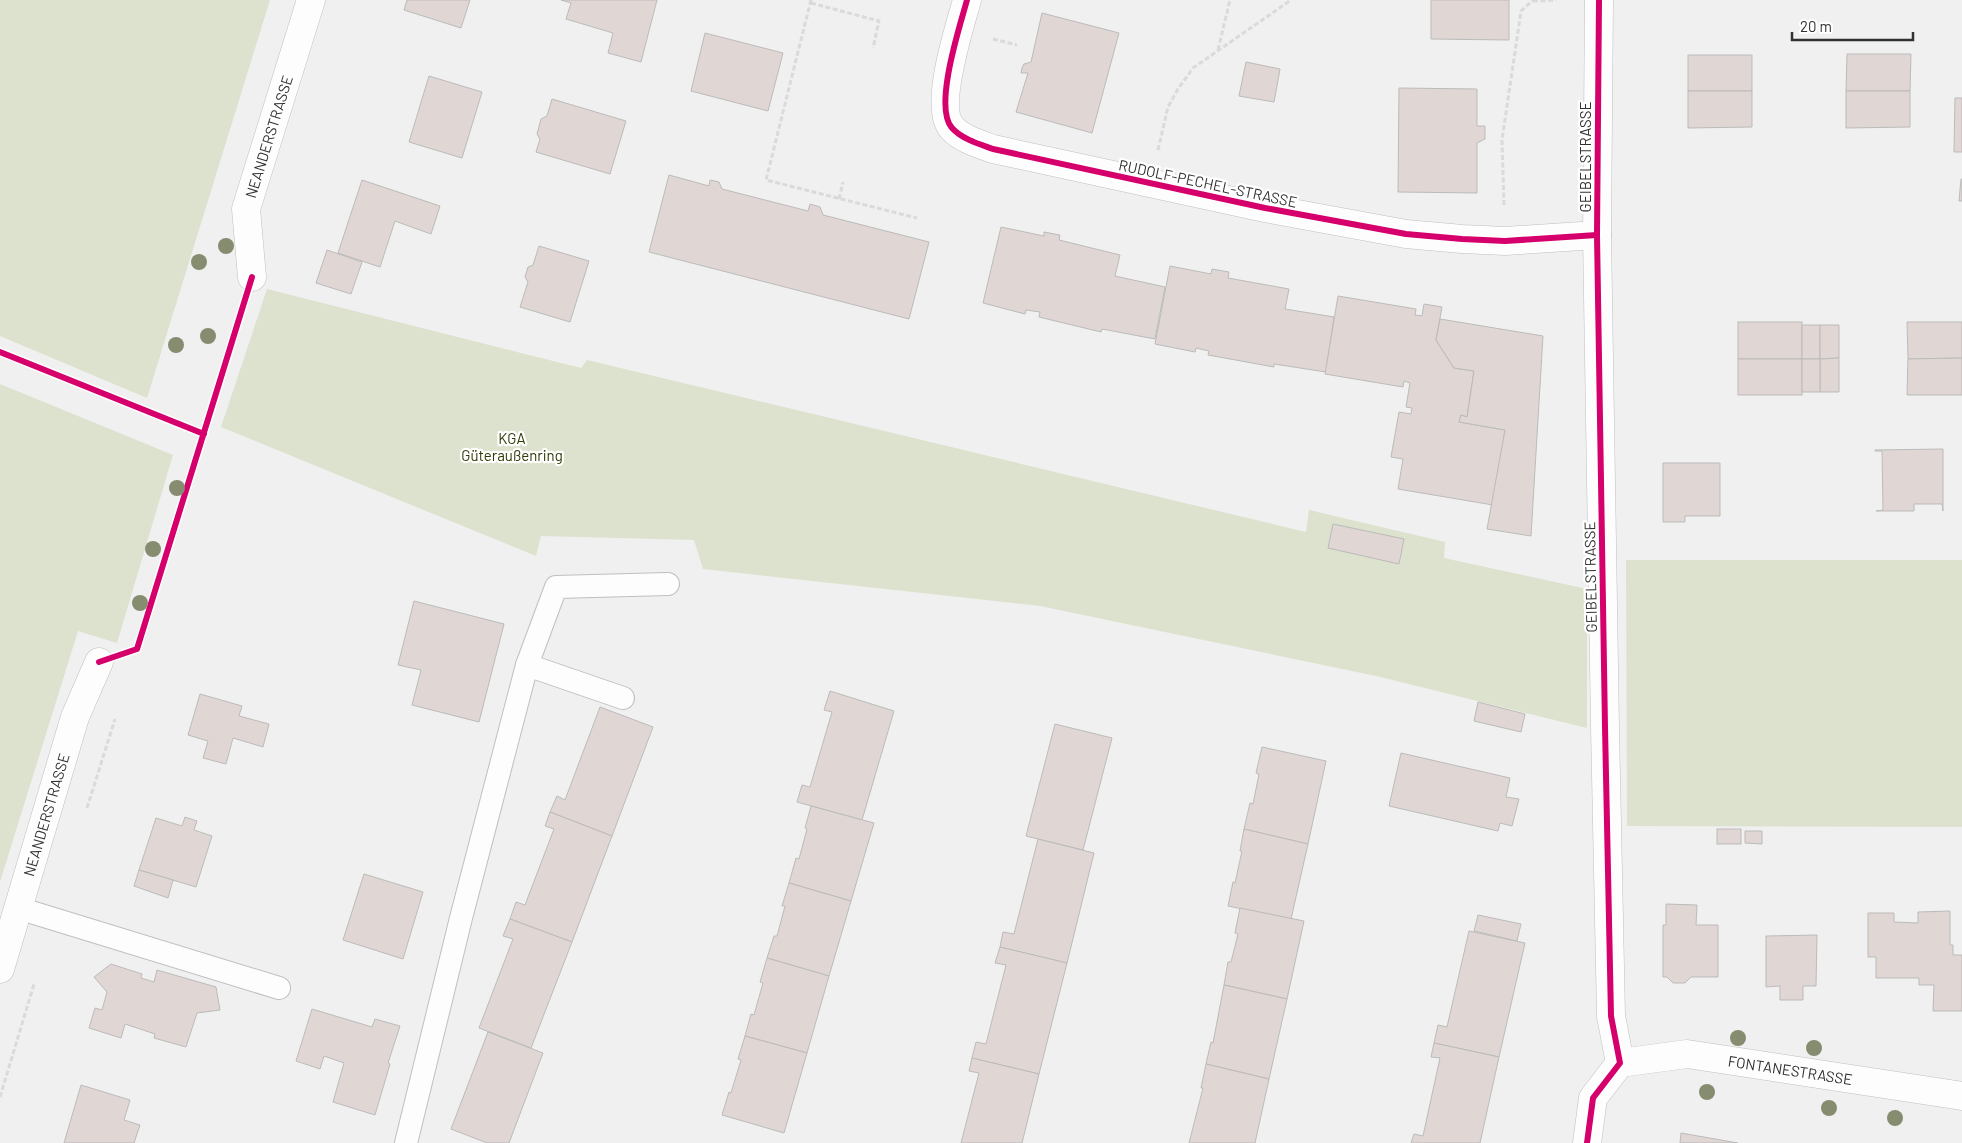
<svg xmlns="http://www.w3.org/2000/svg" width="1962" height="1143" font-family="Barlow,sans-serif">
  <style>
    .green { fill: #dce2cd }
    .building { fill: #e0d6d3; stroke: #bbb }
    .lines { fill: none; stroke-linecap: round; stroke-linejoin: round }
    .service-casing { stroke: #bfbfbf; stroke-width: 24 }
    .minor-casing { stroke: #bfbfbf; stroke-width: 29 }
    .path { stroke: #dadadb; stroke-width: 3; stroke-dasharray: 5 2.5; stroke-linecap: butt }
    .service { stroke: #fdfdfd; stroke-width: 22 }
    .minor { stroke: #fdfdfd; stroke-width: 28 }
    .cycleway-casing { stroke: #fff; stroke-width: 9 }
    .cycleway { stroke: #d6006c; stroke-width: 6 }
    .tree { fill: #868c6f }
    .labels { text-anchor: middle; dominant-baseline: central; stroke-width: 4.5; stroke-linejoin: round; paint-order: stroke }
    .street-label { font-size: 15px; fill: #313131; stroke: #fff }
    .park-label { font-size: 15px; fill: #2f3a05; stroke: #fff }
  </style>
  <rect width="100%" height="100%" fill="#f0f0f0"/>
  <!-- green -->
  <g class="green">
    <path d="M 0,0 L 270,0 L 147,398 L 0,336 Z"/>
    <path d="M 267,289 L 581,368 L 587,360 L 1306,532 L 1309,510 L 1445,542 L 1444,558 L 1587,589 L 1587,728 L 1376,676 L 1040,606 L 703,569 L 694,540 L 541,536 L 536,556 L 221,427 Z"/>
    <path d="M 0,384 L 173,455 L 117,643 L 78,631 L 0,882 Z"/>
    <path d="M 1626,560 L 1962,560 L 1962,827 L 1627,826 Z"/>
  </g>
  <!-- building -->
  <g class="building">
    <path d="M 407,0 L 470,0 L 461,28 L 404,10 Z"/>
    <path d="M 561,0 L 657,0 L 641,62 L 608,53 L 613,33 L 566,19 L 571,3 Z"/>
    <path d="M 1431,0 L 1509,0 L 1509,40 L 1431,39 Z"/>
    <path d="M 1042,13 L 1119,33 L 1092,133 L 1016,112 L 1028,73 L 1021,73 L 1022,68 L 1024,64 L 1031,62 Z"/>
    <path d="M 705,33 L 783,53 L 768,111 L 691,91 Z"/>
    <path d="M 1847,54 L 1911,54 L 1910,91 L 1846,91 Z"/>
    <rect x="1688" y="55" width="64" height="36"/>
    <path d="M 1246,62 L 1280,69 L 1274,102 L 1239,96 Z"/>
    <path d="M 429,76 L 482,92 L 462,158 L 409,142 Z"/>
    <path d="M 1399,88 L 1477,89 L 1477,126 L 1485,126 L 1485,139 L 1477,143 L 1477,193 L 1398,192 Z"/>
    <path d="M 1688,91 L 1752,91 L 1752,127 L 1688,128 Z"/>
    <path d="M 1846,91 L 1910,91 L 1910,127 L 1846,128 Z"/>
    <path d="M 1955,98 L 1962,98 L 1962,152 L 1954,152 Z"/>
    <path d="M 552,99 L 626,121 L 610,174 L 536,152 L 540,139 L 537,134 L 541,119 L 547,116 Z"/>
    <path d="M 669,175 L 709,186 L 710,180 L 719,182 L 722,189 L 808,211 L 810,204 L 820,207 L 823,215 L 929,242 L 909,319 L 649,252 Z"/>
    <path d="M 1961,179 L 1962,179 L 1962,201 L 1959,201 Z"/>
    <path d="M 362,180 L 440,206 L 431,234 L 395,221 L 380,267 L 338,253 Z"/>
    <path d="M 1001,227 L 1044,236 L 1044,232 L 1060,235 L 1059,240 L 1120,255 L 1115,276 L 1165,287 L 1155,339 L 1102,329 L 1101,332 L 1039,317 L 1040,312 L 1026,310 L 1025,314 L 983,303 Z"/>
    <path d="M 539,246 L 589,261 L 570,322 L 520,307 L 528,282 L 525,277 L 528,267 L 533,265 Z"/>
    <path d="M 327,250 L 362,262 L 351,294 L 316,283 Z"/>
    <path d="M 1170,266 L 1211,274 L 1212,269 L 1229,272 L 1228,278 L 1289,289 L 1285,309 L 1334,317 L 1326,372 L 1274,364 L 1274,367 L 1208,355 L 1209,351 L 1196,348 L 1195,352 L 1155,344 Z"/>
    <path d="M 1338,296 L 1416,309 L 1415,315 L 1422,316 L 1424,304 L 1442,307 L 1436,340 L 1454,368 L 1474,371 L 1467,417 L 1461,415 L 1459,422 L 1505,430 L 1493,505 L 1398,489 L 1403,459 L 1391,457 L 1399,412 L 1411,414 L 1412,408 L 1406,407 L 1410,383 L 1404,381 L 1403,387 L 1325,374 Z"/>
    <path d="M 1440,319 L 1543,336 L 1531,536 L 1487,529 L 1505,430 L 1459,422 L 1461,415 L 1467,417 L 1474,371 L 1454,368 L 1436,340 Z"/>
    <rect x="1738" y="322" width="64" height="37"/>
    <path d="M 1907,322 L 1962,322 L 1962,358 L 1908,359 Z"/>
    <rect x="1802" y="325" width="18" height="34"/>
    <path d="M 1820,325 L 1839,325 L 1839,358 L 1820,359 Z"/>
    <path d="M 1839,358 L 1839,392 L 1820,392 L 1820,359 Z"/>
    <path d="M 1962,358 L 1962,395 L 1907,395 L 1908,359 Z"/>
    <rect x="1738" y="359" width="64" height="36"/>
    <rect x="1802" y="359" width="18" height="33"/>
    <path d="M 1943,449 L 1943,511 L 1942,504 L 1914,504 L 1914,511 L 1876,511 L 1883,510 L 1882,451 L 1875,451 L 1875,450 Z"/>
    <path d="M 1663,463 L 1720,463 L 1720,516 L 1685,516 L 1685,522 L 1663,522 Z"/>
    <path d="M 1333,524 L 1404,539 L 1399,564 L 1328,548 Z"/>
    <path d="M 414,601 L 504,624 L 479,722 L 412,705 L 421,670 L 398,665 Z"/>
    <path d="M 830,691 L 894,711 L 862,820 L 797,802 L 802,785 L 810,787 L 832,712 L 824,710 Z"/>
    <path d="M 200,694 L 242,706 L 239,716 L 269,724 L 263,747 L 233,738 L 226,764 L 203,758 L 208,741 L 188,735 Z"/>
    <path d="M 1478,702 L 1525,714 L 1521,732 L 1474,721 Z"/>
    <path d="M 600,707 L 653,727 L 612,836 L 550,812 L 557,796 L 565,800 Z"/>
    <path d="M 1055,724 L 1112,738 L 1083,850 L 1026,836 Z"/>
    <path d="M 1262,747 L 1326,761 L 1308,844 L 1244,829 L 1250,803 L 1253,804 L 1259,774 L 1256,773 Z"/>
    <path d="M 1401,753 L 1510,778 L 1506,797 L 1519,799 L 1512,826 L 1500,823 L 1498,831 L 1389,806 Z"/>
    <path d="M 811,806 L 874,823 L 851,901 L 789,883 L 796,858 L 799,859 L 807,829 L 805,828 Z"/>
    <path d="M 550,812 L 612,836 L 572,942 L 510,919 L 516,902 L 525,905 L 554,829 L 545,826 Z"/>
    <path d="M 185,817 L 197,821 L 194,830 L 212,836 L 196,887 L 139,870 L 156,818 L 182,826 Z"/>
    <path d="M 1244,829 L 1308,844 L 1291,919 L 1228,906 L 1233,882 L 1235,883 L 1242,851 L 1240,851 Z"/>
    <rect x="1717" y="829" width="24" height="15"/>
    <path d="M 1745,831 L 1762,831 L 1762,844 L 1745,843 Z"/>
    <path d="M 1038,839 L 1094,853 L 1067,963 L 1000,947 L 1003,932 L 1014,934 Z"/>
    <path d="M 139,870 L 173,880 L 168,898 L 134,886 Z"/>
    <path d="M 364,874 L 423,892 L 403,959 L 343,940 Z"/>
    <path d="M 789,883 L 851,901 L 829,976 L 767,958 L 774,936 L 777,936 L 785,906 L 782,906 Z"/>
    <path d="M 1666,904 L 1697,905 L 1696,925 L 1718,925 L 1718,977 L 1691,977 L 1685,983 L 1673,983 L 1667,977 L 1663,977 L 1663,925 L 1666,925 Z"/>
    <path d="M 1240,908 L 1304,921 L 1287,999 L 1224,985 L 1228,962 L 1231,962 L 1238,934 L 1235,933 Z"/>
    <path d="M 1950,911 L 1950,945 L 1953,945 L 1953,955 L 1962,955 L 1962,1011 L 1933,1011 L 1934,985 L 1919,985 L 1919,978 L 1876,978 L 1876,957 L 1868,957 L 1868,913 L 1894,913 L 1894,922 L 1918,923 L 1918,912 Z"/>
    <path d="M 1478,915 L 1521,924 L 1517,941 L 1474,931 Z"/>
    <path d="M 510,919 L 572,942 L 531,1048 L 479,1028 L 513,939 L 503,936 Z"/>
    <path d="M 1469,931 L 1525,943 L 1499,1057 L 1434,1043 L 1438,1025 L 1447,1027 Z"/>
    <path d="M 1817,935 L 1816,986 L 1803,986 L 1803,1000 L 1780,1000 L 1780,986 L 1766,987 L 1766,936 Z"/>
    <path d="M 1000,947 L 1067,963 L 1039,1074 L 972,1058 L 976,1042 L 986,1044 L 1006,965 L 995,963 Z"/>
    <path d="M 767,958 L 829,976 L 807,1053 L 745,1036 L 751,1014 L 754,1015 L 763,983 L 760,982 Z"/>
    <path d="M 111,964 L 142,974 L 141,978 L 154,982 L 157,970 L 216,987 L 220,1010 L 197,1013 L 186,1047 L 154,1038 L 155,1034 L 125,1024 L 121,1038 L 89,1028 L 95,1008 L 102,1010 L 107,992 L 94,977 Z"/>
    <path d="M 1224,985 L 1287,999 L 1269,1079 L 1206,1064 L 1211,1042 L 1213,1043 Z"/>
    <path d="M 312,1009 L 372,1027 L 375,1019 L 400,1026 L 388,1063 L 390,1064 L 375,1115 L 333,1102 L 344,1063 L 324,1056 L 320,1069 L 296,1061 Z"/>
    <path d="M 488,1032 L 543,1053 L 509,1143 L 487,1143 L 451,1129 Z"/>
    <path d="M 745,1036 L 807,1053 L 784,1133 L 722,1115 L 729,1092 L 731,1093 L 741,1060 L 738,1059 Z"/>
    <path d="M 1434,1043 L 1499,1057 L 1480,1143 L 1411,1143 L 1414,1134 L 1423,1136 L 1440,1058 L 1431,1057 Z"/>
    <path d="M 972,1058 L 1039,1074 L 1022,1143 L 961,1143 L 979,1073 L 969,1071 Z"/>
    <path d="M 1206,1064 L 1269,1079 L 1255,1143 L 1189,1143 L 1203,1088 L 1201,1088 Z"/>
    <path d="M 81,1085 L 130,1100 L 124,1120 L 140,1125 L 134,1143 L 64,1143 Z"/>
    <path d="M 1681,1133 L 1738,1143 L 1680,1143 Z"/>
  </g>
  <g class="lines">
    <defs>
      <g id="service">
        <path d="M 527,665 L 623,698"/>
        <path d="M 18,908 L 279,988"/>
        <path d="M 406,1143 L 461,918 L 527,665 L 556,587 L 668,584"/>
      </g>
      <g id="minor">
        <path d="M 967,0 C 960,26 933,107 952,128 C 962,139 979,144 993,149 L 1265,208 L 1406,234 L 1462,239 L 1505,241 L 1597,235"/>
        <path id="s1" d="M 252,277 L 246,209 L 311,0"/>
        <path id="s2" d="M 0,969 L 75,717 L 99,662"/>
        <path id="s3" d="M 1620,1063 L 1687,1054 L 1962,1096"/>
        <path d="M 1587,1143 L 1593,1098 L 1620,1063 L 1611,1016 L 1605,727 L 1597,235 L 1599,0"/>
      </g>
    </defs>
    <!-- service casing -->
    <use href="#service" class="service-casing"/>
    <!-- minor casing -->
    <use href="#minor" class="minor-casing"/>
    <!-- path -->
    <g class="path">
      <path d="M 811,0 L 766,180 L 917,218"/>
      <path d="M 1533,1 L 1556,0"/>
      <path d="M 811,3 L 879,21 L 873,48"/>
      <path d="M 993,39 L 1017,45"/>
      <path d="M 1218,50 L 1230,0"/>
      <path d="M 1158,150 L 1168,107 L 1178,89 L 1193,68 L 1291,0"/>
      <path d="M 839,199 L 843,182"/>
      <path d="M 1504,205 L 1502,140 L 1521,11 L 1533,0"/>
      <path d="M 87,808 L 115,719"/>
      <path d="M 0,1097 L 34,984"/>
    </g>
    <!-- service -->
    <use href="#service" class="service"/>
    <!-- minor -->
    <use href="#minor" class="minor"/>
    <defs>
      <g id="cycleway">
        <path d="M 967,0 C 960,26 933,107 952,128 C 962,139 979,144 993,149 L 1265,208 L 1406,234 L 1462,239 L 1505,241 L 1597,235"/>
        <path d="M 0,352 L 204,434"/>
        <path d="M 99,662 L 137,649 L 252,277"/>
        <path d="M 1587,1143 L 1593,1098 L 1620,1063 L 1611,1016 L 1605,727 L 1597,235 L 1599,0"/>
      </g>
    </defs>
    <!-- cycleway casing -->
    <use href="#cycleway" class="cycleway-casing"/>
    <!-- cycleway -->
    <use href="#cycleway" class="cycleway"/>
  </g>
  <!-- trees -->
  <g class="tree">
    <circle cx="226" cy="246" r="8"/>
    <circle cx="199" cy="262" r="8"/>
    <circle cx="208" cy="336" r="8"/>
    <circle cx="176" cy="345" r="8"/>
    <circle cx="177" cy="488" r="8"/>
    <circle cx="153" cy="549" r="8"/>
    <circle cx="140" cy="603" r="8"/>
    <circle cx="1738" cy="1038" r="8"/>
    <circle cx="1814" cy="1048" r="8"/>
    <circle cx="1707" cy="1092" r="8"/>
    <circle cx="1829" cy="1108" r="8"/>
    <circle cx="1895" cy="1118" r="8"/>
  </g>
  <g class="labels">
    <!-- street labels -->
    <g class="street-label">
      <text stroke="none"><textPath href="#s1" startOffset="144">NEANDERSTRASSE</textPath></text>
      <text transform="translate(1585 157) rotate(-90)">GEIBELSTRASSE</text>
      <text transform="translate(1208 183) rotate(12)">RUDOLF-PECHEL-STRASSE</text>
      <text transform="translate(1590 577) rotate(-91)">GEIBELSTRASSE</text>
      <text stroke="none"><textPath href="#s2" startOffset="161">NEANDERSTRASSE</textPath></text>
      <text stroke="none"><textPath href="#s3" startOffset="172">FONTANESTRASSE</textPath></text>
    </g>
    <!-- park labels -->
    <g class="park-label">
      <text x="512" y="438">KGA<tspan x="512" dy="17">Güteraußenring</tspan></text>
    </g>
  </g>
  <!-- scale -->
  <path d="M1792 32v8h121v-8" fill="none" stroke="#313131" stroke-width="2.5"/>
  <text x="1800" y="32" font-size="15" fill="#313131" stroke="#ffffff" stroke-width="4" paint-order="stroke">20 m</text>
</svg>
